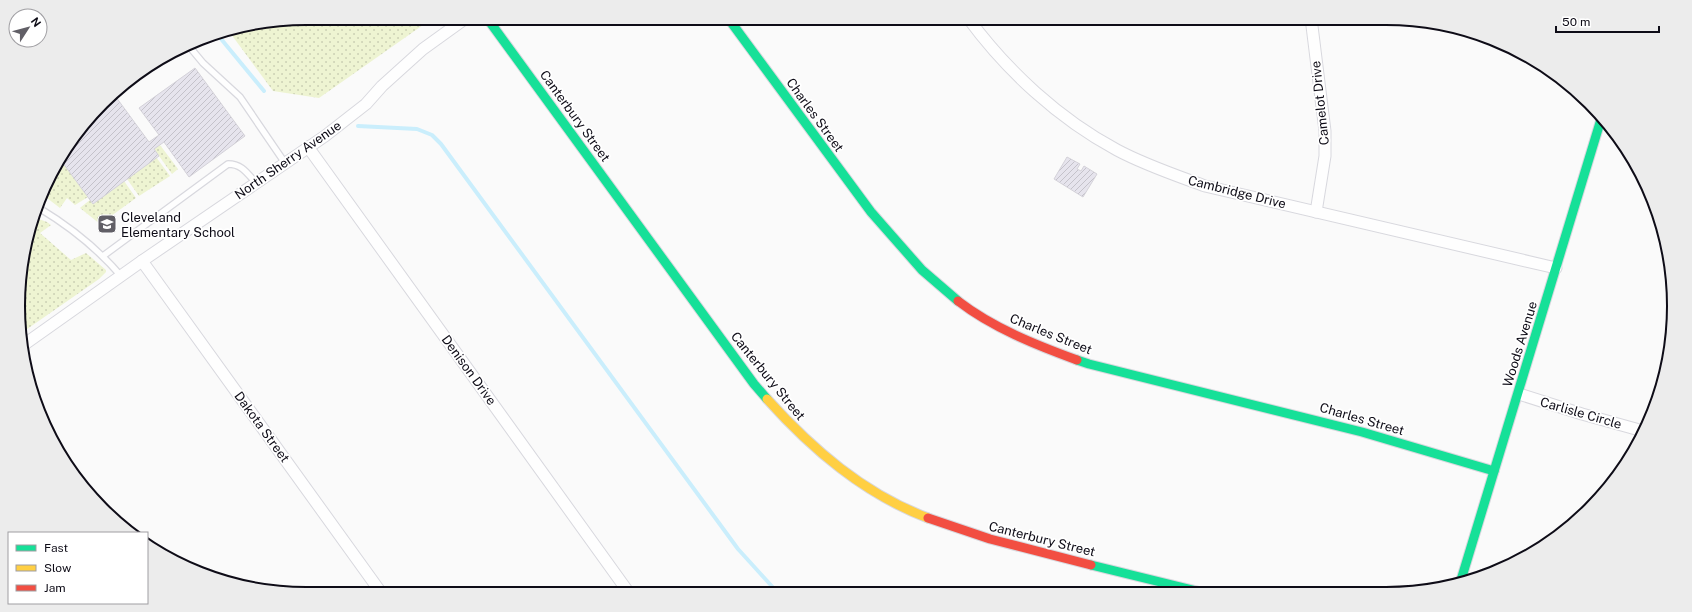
<svg xmlns="http://www.w3.org/2000/svg" width="1692" height="612" font-family="'Public Sans',sans-serif">
  <style>
    .grass { fill: url(#grass-dots) }
    .lines { fill: none; stroke-linecap: round; stroke-linejoin: round }
    .stream { stroke: #caeefc; stroke-width: 4 }
    .building { fill: url(#building-hatch); stroke: #d4d2d9 }
    .lane-casing { stroke: #d8d8de; stroke-width: 8 }
    .street-casing { stroke: #d8d8de; stroke-width: 13 }
    .fast-casing { stroke: #d8d8de; stroke-width: 11 }
    .slow-casing { stroke: #d8d8de; stroke-width: 11 }
    .jam-casing { stroke: #d8d8de; stroke-width: 11 }
    .lane { stroke: #fefefe; stroke-width: 5.5 }
    .street { stroke: #fefefe; stroke-width: 11 }
    .fast { stroke: #16e098; stroke-width: 9 }
    .slow { stroke: #ffcf43; stroke-width: 9 }
    .jam { stroke: #f24e42; stroke-width: 9 }
    .labels { text-anchor: middle; dominant-baseline: central; stroke-width: 3.5; stroke-linejoin: round; paint-order: stroke }
    .street-label { font-size: 13px; fill: #0e0c17; stroke: #fff }
    .poi-label { font-size: 13px; fill: #0e0c17; stroke: #fff; text-anchor: start }
    .rim { fill: none; stroke: #0e0c17; stroke-width: 2 }
  </style>
  <defs>
    <pattern id="grass-dots" width="8" height="8" patternUnits="userSpaceOnUse"><rect width="8" height="8" fill="#eef4d2"/><path d="M2 2h.1M6 6h.1" fill="none" stroke="#cbd0b4" stroke-width="1.8" stroke-linecap="round"/></pattern>
    <pattern id="building-hatch" width="6" height="6" patternUnits="userSpaceOnUse"><rect width="6" height="6" fill="#e6e4ed"/><path d="M-1 1l2-2M0 6l6-6M5 7l2-2" fill="none" stroke="#c4c2ca"/></pattern>
  </defs>
  <rect width="100%" height="100%" fill="#fafafa"/>
  <!-- grass -->
  <g class="grass">
    <path d="M 306,18 L 433,18 L 319,98 L 273,91 L 228,30 L 250,23 Z"/>
    <path d="M 160,145 L 178,169 L 172,174 L 154,149 Z"/>
    <path d="M 156,157 L 170,176 L 139,196 L 127,179 Z"/>
    <path d="M 62,162 L 88,197 L 75,205 L 67,198 L 60,208 L 43,195 C 47,181 50,170 62,162 Z"/>
    <path d="M 124,181 L 136,198 L 100,224 L 80,208 L 81,207 L 90,200 L 93,204 Z"/>
    <path d="M 36,218 L 47,222 L 51,225 L 40,233 L 71,260 L 86,253 L 106,270 L 106,272 L 99,279 L 20,334 L 19,325 L 20,269 Z"/>
  </g>
  <g class="lines">
    <!-- stream -->
    <g class="stream">
      <path d="M 217,34 L 264,91"/>
      <path d="M 358,126 L 417,129 L 432,135 L 441,144 L 738,549 L 778,593"/>
    </g>
  </g>
  <!-- building -->
  <g class="building">
    <path d="M 195,68 L 245,136 L 189,177 L 164,142 L 154,149 L 159,156 L 93,204 L 60,159 L 77,131 L 113,93 L 149,142 L 159,135 L 139,108 Z"/>
    <path d="M 1067,157 L 1080,164 L 1077,169 L 1081,171 L 1084,166 L 1097,174 L 1083,197 L 1054,179 Z"/>
  </g>
  <g class="lines">
    <defs>
      <g id="lane">
        <path d="M 188,45 L 203,63 L 240,97 L 285,163"/>
        <path d="M 39,208 C 69,226 98,249 121,276"/>
        <path d="M 103,256 L 228,164 C 242,164 247,173 256,183"/>
      </g>
      <g id="street">
        <path d="M 968,18 C 1007,71 1059,119 1117,150 C 1145,165 1175,175 1205,186 L 1556,268"/>
        <path d="M 1311,18 L 1325,131 L 1325,156 L 1316,212"/>
        <path d="M 1515,49 L 1518,50"/>
        <path d="M 308,147 L 629,593"/>
        <path d="M 142,261 L 382,594"/>
        <path d="M 22,346 L 142,261 L 325,136 L 366,104 L 382,86 L 423,49 L 466,18"/>
        <path d="M 1519,394 L 1582,414 L 1643,431"/>
      </g>
      <g id="fast">
        <path d="M 487,18 L 754,384 L 767,399"/>
        <path d="M 728,18 L 871,212 L 922,270 L 958,301"/>
        <path d="M 1077,360 L 1089,364 L 1362,432 L 1494,471"/>
        <path d="M 1091,565 L 1201,592"/>
        <path d="M 1461,580 L 1602,116"/>
      </g>
      <path id="slow" d="M 767,399 C 812,449 864,494 928,518"/>
      <g id="jam">
        <path d="M 958,301 C 993,328 1036,345 1077,360"/>
        <path d="M 928,518 L 990,539 L 1091,565"/>
      </g>
    </defs>
    <!-- lane casing -->
    <use href="#lane" class="lane-casing"/>
    <!-- street casing -->
    <use href="#street" class="street-casing"/>
    <!-- fast casing -->
    <use href="#fast" class="fast-casing"/>
    <!-- slow casing -->
    <use href="#slow" class="slow-casing"/>
    <!-- jam casing -->
    <use href="#jam" class="jam-casing"/>
    <!-- lane -->
    <use href="#lane" class="lane"/>
    <!-- street -->
    <use href="#street" class="street"/>
    <!-- fast -->
    <use href="#fast" class="fast"/>
    <!-- slow -->
    <use href="#slow" class="slow"/>
    <!-- jam -->
    <use href="#jam" class="jam"/>
  </g>
  <!-- icons -->
  <defs>
    <symbol id="school-square" viewBox="-11 -11 22 22"><rect x="-9" y="-9" width="18" height="18" rx="4" fill="#615f66" stroke="#fff"/><path d="M0-5L7-2L0 1L-7-2ZM-4 1L0 2.5L4 1V4Q0 6-4 4Z" fill="#fff"/></symbol>
  </defs>
  <g fill-rule="evenodd">
    <use href="#school-square" x="96" y="213" width="22" height="22"/>
  </g>
  <g class="labels">
    <!-- street labels -->
    <g class="street-label">
      <text transform="translate(1320 103) rotate(-96)">Camelot Drive</text>
      <text transform="translate(815 115) rotate(54)">Charles Street</text>
      <text transform="translate(575 116) rotate(54)">Canterbury Street</text>
      <text transform="translate(288 160) rotate(-35)">North Sherry Avenue</text>
      <text transform="translate(1237 192) rotate(14)">Cambridge Drive</text>
      <text transform="translate(1051 334) rotate(22)">Charles Street</text>
      <text transform="translate(1520 344) rotate(-73)">Woods Avenue</text>
      <text transform="translate(469 370) rotate(54)">Denison Drive</text>
      <text transform="translate(768 376) rotate(51)">Canterbury Street</text>
      <text transform="translate(1581 413) rotate(16)">Carlisle Circle</text>
      <text transform="translate(1362 419) rotate(16)">Charles Street</text>
      <text transform="translate(262 427) rotate(54)">Dakota Street</text>
      <text transform="translate(1042 539) rotate(14)">Canterbury Street</text>
    </g>
    <!-- poi labels -->
    <g class="poi-label">
      <text x="121" y="217">Cleveland<tspan x="121" dy="15">Elementary School</tspan></text>
    </g>
  </g>
  <!-- crop -->
  <path d="M0 0H1692V612H0ZM306 25H1386A281 281 0 0 1 1667 306V306A281 281 0 0 1 1386 587H306A281 281 0 0 1 25 306V306A281 281 0 0 1 306 25Z" fill="#ececec" fill-rule="evenodd"/>
  <path class="rim" d="M306 25H1386A281 281 0 0 1 1667 306V306A281 281 0 0 1 1386 587H306A281 281 0 0 1 25 306V306A281 281 0 0 1 306 25Z"/>
  <!-- legend -->
  <rect x="8" y="532" width="140" height="72" fill="#ffffff" stroke="#9f9ea2"/>
  <rect x="16" y="545" width="20" height="6" fill="#16e098" stroke="#9f9ea2"/>
  <text x="44" y="552" font-size="12" fill="#0e0c17">Fast</text>
  <rect x="16" y="565" width="20" height="6" fill="#ffcf43" stroke="#9f9ea2"/>
  <text x="44" y="572" font-size="12" fill="#0e0c17">Slow</text>
  <rect x="16" y="585" width="20" height="6" fill="#f24e42" stroke="#9f9ea2"/>
  <text x="44" y="592" font-size="12" fill="#0e0c17">Jam</text>
  <!-- north arrow -->
  <g transform="translate(28 28) rotate(54)"><circle r="19" fill="#ffffff" stroke="#9f9ea2"/>
  <path d="M0-3L7 15L0 10L-7 15Z" fill="#615f66"/>
  <text y="-6" font-size="11" font-weight="bold" text-anchor="middle" fill="#0e0c17">N</text>
  </g>
  <!-- scale -->
  <path d="M1556 26v6h103v-6" fill="none" stroke="#0e0c17" stroke-width="2"/>
  <text x="1562" y="26" font-size="12" fill="#0e0c17" stroke="#ffffff" stroke-width="3" paint-order="stroke">50 m</text>
</svg>
